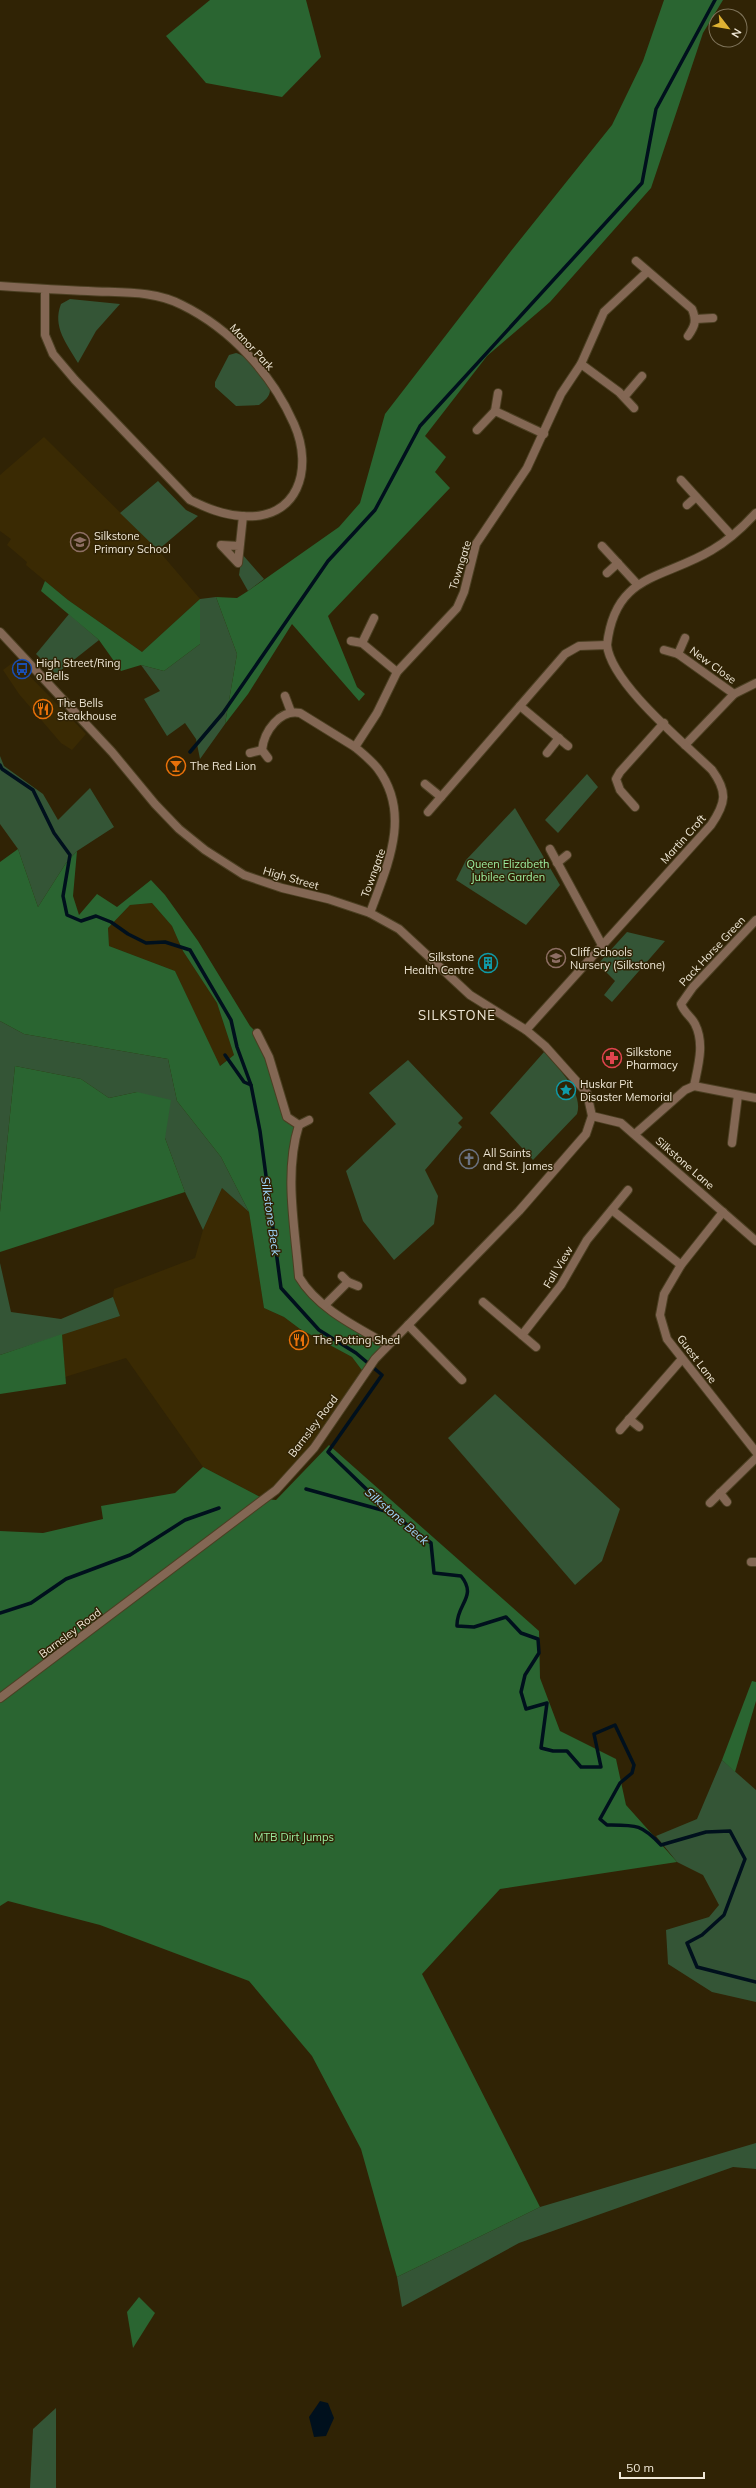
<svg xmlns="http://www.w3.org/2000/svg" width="756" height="2488" font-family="Mulish,sans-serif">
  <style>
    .built { fill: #3a2a03 }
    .green { fill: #345536 }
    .forest { fill: #2a6531; fill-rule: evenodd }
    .water { fill: #00101d }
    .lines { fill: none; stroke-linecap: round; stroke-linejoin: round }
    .stream { stroke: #00101d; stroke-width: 3.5 }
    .minor-casing { stroke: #4b3f22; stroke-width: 10 }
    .tertiary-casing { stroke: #4b3f22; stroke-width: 10 }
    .minor { stroke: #836754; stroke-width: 8 }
    .tertiary { stroke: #836754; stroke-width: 8 }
    .labels { text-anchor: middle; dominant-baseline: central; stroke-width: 3; stroke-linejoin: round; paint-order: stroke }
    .street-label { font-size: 11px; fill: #f0e8d7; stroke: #302305 }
    .poi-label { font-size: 11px; fill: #f0e8d7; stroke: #302305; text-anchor: start }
    .park-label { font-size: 11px; fill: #9beea1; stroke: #302305 }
    .water-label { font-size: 12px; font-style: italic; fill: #9fd9ff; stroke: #302305 }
    .quarter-label { font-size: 13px; letter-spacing: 1px; fill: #f0e8d7; stroke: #302305 }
  </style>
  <rect width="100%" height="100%" fill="#302305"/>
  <!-- built -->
  <g class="built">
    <path d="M 44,437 L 158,550 L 200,599 L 142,652 L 68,600 L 26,565 L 27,562 L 7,545 L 11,539 L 0,531 L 0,475 Z"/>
    <path d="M 15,661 L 86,734 L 72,750 L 61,743 L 19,694 L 3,670 Z"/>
    <path d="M 152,903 L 172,926 L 183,951 L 217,1003 L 234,1055 L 219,1066 L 175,971 L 109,946 L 108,928 L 130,905 Z"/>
    <path d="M 222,1188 L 249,1212 L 264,1308 L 284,1317 L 300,1329 L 352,1357 L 364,1373 L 314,1448 L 264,1499 L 203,1467 L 126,1358 L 65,1377 L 62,1334 L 120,1316 L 113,1297 L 114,1289 L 195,1258 L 203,1230 Z"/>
  </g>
  <!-- green -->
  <g class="green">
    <path d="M 70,299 L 120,304 L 96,331 L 78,363 C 67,344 52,327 61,304 Z"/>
    <path d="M 236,353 C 245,354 270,380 270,390 C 270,397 264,401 259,405 L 236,406 L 215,387 L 215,382 L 229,355 Z"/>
    <path d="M 158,481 L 186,510 L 198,516 L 158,550 L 120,513 Z"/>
    <path d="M 242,554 L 264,579 L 248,591 L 239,575 Z"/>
    <path d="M 216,597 L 237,654 L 225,724 L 200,759 L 196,739 L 185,723 L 167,736 L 144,699 L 160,691 L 141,665 L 164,671 L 200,644 L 200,599 Z"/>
    <path d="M 69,614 L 99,640 L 56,674 L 36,654 Z"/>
    <path d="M 0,756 L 4,766 L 43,794 L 58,820 L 90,788 L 114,827 L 77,851 L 66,863 L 38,907 L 18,849 L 0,824 Z"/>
    <path d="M 587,774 L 598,787 L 558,833 L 545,820 Z"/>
    <path d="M 515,808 L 560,885 L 526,925 L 456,880 L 466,860 Z"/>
    <path d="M 627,932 L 665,941 L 612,1002 L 604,995 L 615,981 L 598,964 Z"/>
    <path d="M 0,1021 L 24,1034 L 168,1059 L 177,1101 L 221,1157 L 249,1212 L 222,1188 L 203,1230 L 185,1192 L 165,1138 L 137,1092 L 109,1098 L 81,1079 L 15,1066 L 0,1212 Z"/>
    <path d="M 544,1052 C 557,1067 584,1092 577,1114 L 533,1160 L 490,1113 Z"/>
    <path d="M 408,1060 L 463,1118 L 458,1123 L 462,1127 L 425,1170 L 438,1196 L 434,1224 L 394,1260 L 363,1221 L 346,1171 L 396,1124 L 369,1093 Z"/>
    <path d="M 0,1263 L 11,1312 L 61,1319 L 113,1297 L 120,1316 L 0,1355 Z"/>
    <path d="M 495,1394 L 620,1509 L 602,1561 L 575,1585 L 448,1438 Z"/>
    <path d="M 722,1760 L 756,1790 L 756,2002 L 712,1992 L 668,1964 L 666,1930 L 709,1917 L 719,1905 L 703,1875 L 677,1862 L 656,1836 L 697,1819 Z"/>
    <path d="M 756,2143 L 756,2169 L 733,2167 L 519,2243 L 402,2307 L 397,2277 L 540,2207 Z"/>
    <path d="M 56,2408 L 56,2488 L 30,2488 L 33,2429 Z"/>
  </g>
  <!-- forest -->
  <g class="forest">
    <path d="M 210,0 L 306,0 L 321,57 L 282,97 L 206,83 L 166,36 Z"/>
    <path d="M 664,0 L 723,0 L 703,33 L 651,188 L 550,302 L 487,356 L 425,436 L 446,457 L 435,472 L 450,488 L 328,616 L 357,687 L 365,694 L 359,701 L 292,624 L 248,694 L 225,724 L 237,654 L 216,597 L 237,598 L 248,591 L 339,527 L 360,503 L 385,414 L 511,251 L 612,125 L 643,61 Z"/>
    <path d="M 45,581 L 68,600 L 142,652 L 200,599 L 200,644 L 164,671 L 141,665 L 121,671 L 99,640 L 41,591 Z"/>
    <path d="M 18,849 L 38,907 L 66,863 L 77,851 L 73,896 L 79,915 L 97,894 L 117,907 L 151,880 L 165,895 L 198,941 L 250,1026 L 257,1033 L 287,1117 L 299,1125 L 293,1144 L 299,1277 L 313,1295 L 388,1345 L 364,1373 L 352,1357 L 300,1329 L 284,1317 L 264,1308 L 249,1212 L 221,1157 L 177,1101 L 168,1059 L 24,1034 L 0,1021 L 0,862 ZM 152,903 L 172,926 L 183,951 L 217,1003 L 234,1055 L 220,1066 L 175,971 L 109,946 L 108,928 L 130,905 Z"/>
    <path d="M 15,1066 L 81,1079 L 109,1098 L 137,1092 L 171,1100 L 165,1138 L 185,1192 L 0,1252 L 0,1212 Z"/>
    <path d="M 62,1334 L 66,1384 L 0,1394 L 0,1355 Z"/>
    <path d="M 329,1445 L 539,1631 L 540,1678 L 560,1731 L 616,1759 L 626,1805 L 677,1862 L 500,1889 L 422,1974 L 540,2207 L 397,2277 L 361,2149 L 312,2056 L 249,1981 L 100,1925 L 8,1901 L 0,1906 L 0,1531 L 43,1533 L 103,1519 L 101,1506 L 175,1493 L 203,1467 L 264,1499 L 276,1500 Z"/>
    <path d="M 752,1681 L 756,1682 L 756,1701 L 735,1772 L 722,1760 Z"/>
    <path d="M 139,2297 L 155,2313 L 133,2348 L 127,2312 Z"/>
  </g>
  <!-- water -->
  <path class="water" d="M 320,2401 L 328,2403 L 334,2418 L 326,2436 L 314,2437 L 309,2417 Z"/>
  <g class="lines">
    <!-- stream -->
    <g class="stream">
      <path d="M 190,752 L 223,713 L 328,561 L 375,510 L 420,426 L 642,183 L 656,109 L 715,0"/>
      <path d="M 0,765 L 2,769 L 33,790 L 54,833 L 70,855 L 63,896 L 67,915 L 81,921 L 96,916 L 111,922 L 128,934 L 146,943 L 165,942 L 190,950 L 231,1020 L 237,1047 L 251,1085 L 260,1131 L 281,1288 L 319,1330 L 356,1353 L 382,1375 L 328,1452 L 390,1512 L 431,1543 L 434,1573 L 461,1576 C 478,1597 456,1604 457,1626 L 474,1627 L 506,1617 L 521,1633 L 538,1639 L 539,1653 L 525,1675 L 521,1692 L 526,1709 L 547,1703 L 541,1748 L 553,1751 L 567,1751 L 581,1767 L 601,1767 L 594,1734 L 615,1725 L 634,1765 L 632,1773 L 620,1783 L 600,1819 L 607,1825 C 636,1825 641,1824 661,1845 L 706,1832 L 730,1831 L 745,1859 L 724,1915 L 702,1935 L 687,1943 L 697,1967 L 756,1982"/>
      <path d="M 225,1055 L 244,1082 L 251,1085"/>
      <path d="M 306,1489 L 389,1512"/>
      <path d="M 0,1613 L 31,1603 L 66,1579 L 130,1555 L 185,1520 L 219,1508"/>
    </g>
    <defs>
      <g id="minor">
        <path d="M 636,261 L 692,309 C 697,321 695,326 688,336"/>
        <path d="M 0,286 C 29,288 58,290 88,291 C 120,293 153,290 182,305 C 231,329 272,374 294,424 C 314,469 298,521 242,516 C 223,515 207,508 190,500 L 75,380 L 53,354 L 45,335 L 45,290"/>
        <path d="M 696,319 L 713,318"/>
        <path d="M 581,364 L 619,392 L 634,408"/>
        <path d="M 625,396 L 642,376"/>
        <path d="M 495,411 L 498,393"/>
        <path d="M 477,430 L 495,411 L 544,434"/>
        <path d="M 681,480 L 731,535"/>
        <path d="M 687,505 L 696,497"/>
        <path d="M 239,546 L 221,545 L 238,563 L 243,516"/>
        <path d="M 602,546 L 637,584"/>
        <path d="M 607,573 L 618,563"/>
        <path d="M 351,641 L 362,643 L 397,672"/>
        <path d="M 362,643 L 374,618"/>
        <path d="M 607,645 C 615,573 662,580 712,550 C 728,541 744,526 756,513"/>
        <path d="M 664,650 L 678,654 L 734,694"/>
        <path d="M 678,654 L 685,638"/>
        <path d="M 285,696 L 291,712"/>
        <path d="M 520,706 L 568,746"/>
        <path d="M 685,745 L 734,694 L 756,683"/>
        <path d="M 250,753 L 262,750"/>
        <path d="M 547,753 L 559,738"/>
        <path d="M 268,758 L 262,750 C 264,731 280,709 300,713 L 355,747"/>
        <path d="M 425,784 L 441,797"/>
        <path d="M 635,807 L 620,790 L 616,779 L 620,772 L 664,723"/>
        <path d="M 428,812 L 565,654 L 579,646 L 607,645 C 611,683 683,742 712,770 C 728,792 726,803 711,825 L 526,1030"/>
        <path d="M 550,849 L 602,945"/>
        <path d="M 557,863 L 567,855"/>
        <path d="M 370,913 C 387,866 412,815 378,769 C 372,761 363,754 355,747 L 377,713 L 397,672 L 457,608 L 464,592 L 476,544 L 527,468 L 561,394 L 581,364 L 604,312 L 647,272"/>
        <path d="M 257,1033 L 269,1057 L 287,1117 L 299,1125 C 284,1173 295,1227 299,1277 C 318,1309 357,1327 388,1345"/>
        <path d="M 694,1086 C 698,1066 705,1044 695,1024 C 691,1016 684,1013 681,1004 L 693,987 L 756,920"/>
        <path d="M 694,1086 L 756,1098"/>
        <path d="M 299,1125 L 309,1120"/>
        <path d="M 635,1134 L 685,1090 L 694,1086"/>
        <path d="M 732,1143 L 738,1095"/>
        <path d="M 612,1210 L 681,1265"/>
        <path d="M 723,1212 L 681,1265 L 664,1294 L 660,1315 L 667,1339 L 756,1452"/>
        <path d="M 342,1276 L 348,1282"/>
        <path d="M 483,1302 L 536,1347"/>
        <path d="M 325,1305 L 348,1282 L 358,1286"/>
        <path d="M 408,1325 L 462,1380"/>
        <path d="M 522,1335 L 561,1285 L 587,1240 L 628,1190"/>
        <path d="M 629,1419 L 639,1427"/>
        <path d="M 620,1430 L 682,1359"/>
        <path d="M 720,1493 L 727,1502"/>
        <path d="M 710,1503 L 756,1458"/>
        <path d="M 751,1562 L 756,1562"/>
      </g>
      <g id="tertiary">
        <path d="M 0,632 L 112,752 L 155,804 L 179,829 L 205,850 L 244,875 L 282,888 L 328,899 L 370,913 L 399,929 L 470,995 L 526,1030 L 545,1046 L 587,1093 L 592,1116 L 586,1134 L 519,1211 L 375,1359 L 314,1448 L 276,1490 L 0,1698"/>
        <path d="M 592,1116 L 621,1123 L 756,1241"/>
      </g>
    </defs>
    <!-- minor casing -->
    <use href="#minor" class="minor-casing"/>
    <!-- tertiary casing -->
    <use href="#tertiary" class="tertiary-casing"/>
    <!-- minor -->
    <use href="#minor" class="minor"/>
    <!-- tertiary -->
    <use href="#tertiary" class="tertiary"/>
  </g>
  <!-- icons -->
  <defs>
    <symbol id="school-ring" viewBox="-11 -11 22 22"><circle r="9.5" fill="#302305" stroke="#8d6e63" stroke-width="1.5"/><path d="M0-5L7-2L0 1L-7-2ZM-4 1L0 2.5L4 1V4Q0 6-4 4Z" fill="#8d6e63"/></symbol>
    <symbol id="bus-ring" viewBox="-11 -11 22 22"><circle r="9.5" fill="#302305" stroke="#1a4fb4" stroke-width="1.5"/><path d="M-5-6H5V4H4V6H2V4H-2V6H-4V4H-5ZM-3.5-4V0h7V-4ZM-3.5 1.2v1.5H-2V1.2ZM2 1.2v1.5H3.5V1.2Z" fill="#1a4fb4"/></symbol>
    <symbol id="restaurant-ring" viewBox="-11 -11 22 22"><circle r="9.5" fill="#302305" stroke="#e8710a" stroke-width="1.5"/><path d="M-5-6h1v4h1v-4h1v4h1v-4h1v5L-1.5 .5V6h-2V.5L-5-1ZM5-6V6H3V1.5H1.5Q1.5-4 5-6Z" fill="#e8710a"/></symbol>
    <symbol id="bar-ring" viewBox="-11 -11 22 22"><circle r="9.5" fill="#302305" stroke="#e8710a" stroke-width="1.5"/><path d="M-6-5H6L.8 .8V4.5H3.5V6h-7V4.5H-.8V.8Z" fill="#e8710a"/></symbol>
    <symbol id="building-ring" viewBox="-11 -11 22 22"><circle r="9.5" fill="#302305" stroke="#0f9aa8" stroke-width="1.5"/><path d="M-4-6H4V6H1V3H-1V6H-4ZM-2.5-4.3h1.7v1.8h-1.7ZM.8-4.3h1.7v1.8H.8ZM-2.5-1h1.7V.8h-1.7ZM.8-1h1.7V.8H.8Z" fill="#0f9aa8"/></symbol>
    <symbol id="pharmacy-ring" viewBox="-11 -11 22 22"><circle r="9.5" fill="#302305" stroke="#e0444e" stroke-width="1.5"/><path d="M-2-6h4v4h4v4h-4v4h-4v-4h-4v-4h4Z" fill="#e0444e"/></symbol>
    <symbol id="sight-ring" viewBox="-11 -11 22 22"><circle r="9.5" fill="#302305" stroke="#0f9aa8" stroke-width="1.5"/><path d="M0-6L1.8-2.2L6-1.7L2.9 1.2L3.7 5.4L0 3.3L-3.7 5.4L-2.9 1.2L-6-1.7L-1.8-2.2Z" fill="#0f9aa8"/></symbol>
    <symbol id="church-ring" viewBox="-11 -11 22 22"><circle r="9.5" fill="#302305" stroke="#6b7280" stroke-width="1.5"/><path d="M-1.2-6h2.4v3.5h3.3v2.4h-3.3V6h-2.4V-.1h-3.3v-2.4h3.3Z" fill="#6b7280"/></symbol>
  </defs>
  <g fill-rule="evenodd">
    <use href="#school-ring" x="69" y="531" width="22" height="22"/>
    <use href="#bus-ring" x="11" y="658" width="22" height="22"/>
    <use href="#restaurant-ring" x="32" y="698" width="22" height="22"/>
    <use href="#bar-ring" x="165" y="755" width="22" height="22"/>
    <use href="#school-ring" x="545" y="947" width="22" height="22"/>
    <use href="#building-ring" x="477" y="952" width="22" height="22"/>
    <use href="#pharmacy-ring" x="601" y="1047" width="22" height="22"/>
    <use href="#sight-ring" x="555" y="1079" width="22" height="22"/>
    <use href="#church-ring" x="458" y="1148" width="22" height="22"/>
    <use href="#restaurant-ring" x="288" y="1329" width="22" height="22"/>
  </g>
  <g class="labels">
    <!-- street labels -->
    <g class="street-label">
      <text transform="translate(252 347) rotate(47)">Manor Park</text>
      <text transform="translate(460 565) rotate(-73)">Towngate</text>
      <text transform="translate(713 665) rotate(36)">New Close</text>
      <text transform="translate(683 839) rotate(-48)">Martin Croft</text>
      <text transform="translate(373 873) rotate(-70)">Towngate</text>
      <text transform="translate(291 878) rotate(16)">High Street</text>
      <text transform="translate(712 951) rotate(-47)">Pack Horse Green</text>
      <text transform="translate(685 1163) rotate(41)">Silkstone Lane</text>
      <text transform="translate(558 1267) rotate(-59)">Fall View</text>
      <text transform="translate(697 1359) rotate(53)">Guest Lane</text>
      <text transform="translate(313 1426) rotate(-53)">Barnsley Road</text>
      <text transform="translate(70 1633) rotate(-37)">Barnsley Road</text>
    </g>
    <!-- poi labels -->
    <g class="poi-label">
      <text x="94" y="536">Silkstone<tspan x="94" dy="13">Primary School</tspan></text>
      <text x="36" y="663">High Street/Ring<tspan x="36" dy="13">o Bells</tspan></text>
      <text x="57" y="703">The Bells<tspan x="57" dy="13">Steakhouse</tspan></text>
      <text x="190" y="766">The Red Lion</text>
      <text x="570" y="952">Cliff Schools<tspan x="570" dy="13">Nursery (Silkstone)</tspan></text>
      <text x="474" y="957" text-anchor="end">Silkstone<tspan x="474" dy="13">Health Centre</tspan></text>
      <text x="626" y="1052">Silkstone<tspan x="626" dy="13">Pharmacy</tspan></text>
      <text x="580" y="1084">Huskar Pit<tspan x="580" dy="13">Disaster Memorial</tspan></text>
      <text x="483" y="1153">All Saints<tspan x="483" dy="13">and St. James</tspan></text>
      <text x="313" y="1340">The Potting Shed</text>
    </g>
    <!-- park labels -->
    <g class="park-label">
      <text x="508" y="864">Queen Elizabeth<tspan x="508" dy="13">Jubilee Garden</tspan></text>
      <text x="294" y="1837">MTB Dirt Jumps</text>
    </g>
    <!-- water labels -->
    <g class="water-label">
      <text transform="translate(271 1216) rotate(82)">Silkstone Beck</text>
      <text transform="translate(397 1516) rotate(41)">Silkstone Beck</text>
    </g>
    <!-- quarter labels -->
    <g class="quarter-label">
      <text x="457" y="1015">SILKSTONE</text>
    </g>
  </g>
  <!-- north arrow -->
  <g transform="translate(728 28) rotate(121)"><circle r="19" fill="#302305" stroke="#7d7259"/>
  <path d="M0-3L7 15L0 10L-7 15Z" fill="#deb133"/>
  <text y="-6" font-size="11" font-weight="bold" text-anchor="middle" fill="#f0e8d7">N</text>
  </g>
  <!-- scale -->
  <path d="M620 2472v6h84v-6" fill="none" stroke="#f0e8d7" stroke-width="2"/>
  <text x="626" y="2472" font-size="12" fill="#f0e8d7" stroke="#302305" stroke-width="3" paint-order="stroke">50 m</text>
</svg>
